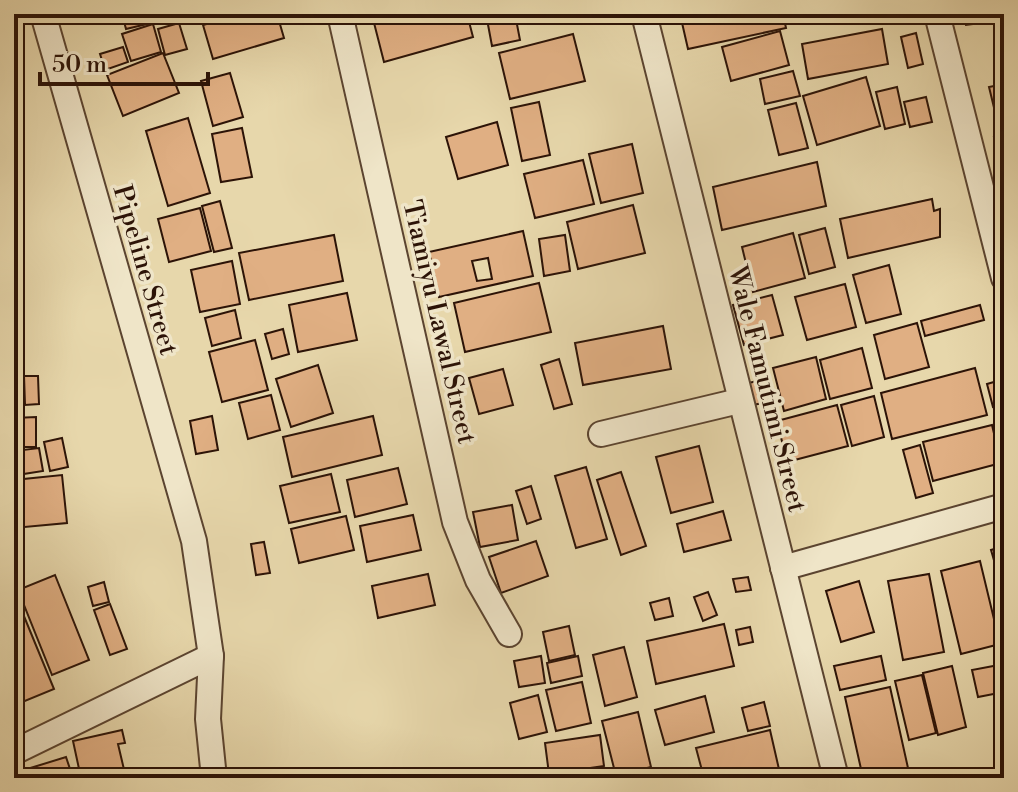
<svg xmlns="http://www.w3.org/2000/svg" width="1018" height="792" font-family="'Libre Bodoni',serif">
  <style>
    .building { fill: #e0af83; stroke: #2c1307; stroke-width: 2; fill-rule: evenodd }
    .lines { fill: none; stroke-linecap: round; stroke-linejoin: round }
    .street-casing { stroke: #5b4430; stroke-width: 28 }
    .street { stroke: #efe5c8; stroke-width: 24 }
    .labels { text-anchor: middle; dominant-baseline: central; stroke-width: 7; stroke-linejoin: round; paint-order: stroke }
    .street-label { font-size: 26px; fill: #2c1307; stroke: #efe5c8 }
  </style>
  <rect width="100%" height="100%" fill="#e7d7ab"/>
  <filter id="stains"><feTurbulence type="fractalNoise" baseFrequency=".0025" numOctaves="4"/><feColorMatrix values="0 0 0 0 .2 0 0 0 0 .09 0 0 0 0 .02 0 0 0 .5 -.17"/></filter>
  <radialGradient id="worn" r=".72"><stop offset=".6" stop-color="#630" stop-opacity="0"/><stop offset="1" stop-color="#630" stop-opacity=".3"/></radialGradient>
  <!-- building -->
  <g class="building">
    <path d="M 122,14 L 163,14 L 164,20 L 126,29 Z"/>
    <path d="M 242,14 L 277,14 L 284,38 L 213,59 L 203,25 Z"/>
    <path d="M 467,14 L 473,37 L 384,62 L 372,15 Z"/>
    <path d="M 486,14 L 515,14 L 520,40 L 492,46 Z"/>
    <path d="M 518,14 L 554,14 L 519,22 Z"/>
    <path d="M 680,14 L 783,14 L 786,28 L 688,49 Z"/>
    <path d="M 964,14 L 1004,14 L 1004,20 L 966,25 Z"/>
    <path d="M 179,23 L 187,49 L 165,55 L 158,29 Z"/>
    <path d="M 153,24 L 161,52 L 131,61 L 122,34 Z"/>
    <path d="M 882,29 L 888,64 L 808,79 L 802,44 Z"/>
    <path d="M 780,31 L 789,65 L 731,81 L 722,47 Z"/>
    <path d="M 916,33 L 923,64 L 908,68 L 901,37 Z"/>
    <path d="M 573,34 L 585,81 L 510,99 L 499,53 Z"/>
    <path d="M 123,47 L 128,62 L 105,70 L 100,54 Z"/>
    <path d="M 163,53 L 179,93 L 123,116 L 107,75 Z"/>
    <path d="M 793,71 L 800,96 L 765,104 L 760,79 Z"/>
    <path d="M 230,73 L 243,117 L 213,126 L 201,81 Z"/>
    <path d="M 866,77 L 880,126 L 817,145 L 803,96 Z"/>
    <path d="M 1004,84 L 1004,123 L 998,124 L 989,87 Z"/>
    <path d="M 897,87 L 905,124 L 885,129 L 876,92 Z"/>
    <path d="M 926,97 L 932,122 L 910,127 L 904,102 Z"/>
    <path d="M 539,102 L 550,155 L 522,161 L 511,108 Z"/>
    <path d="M 796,103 L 808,148 L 779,155 L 768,110 Z"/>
    <path d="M 188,118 L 210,193 L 168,206 L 146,131 Z"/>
    <path d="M 497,122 L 508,165 L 458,179 L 446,137 Z"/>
    <path d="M 242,128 L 252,177 L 221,182 L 212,134 Z"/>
    <path d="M 1004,134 L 1004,175 L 994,137 Z"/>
    <path d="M 632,144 L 643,193 L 601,203 L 589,154 Z"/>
    <path d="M 583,160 L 594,204 L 535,218 L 524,174 Z"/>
    <path d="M 817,162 L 826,206 L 722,230 L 713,187 Z"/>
    <path d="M 932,199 L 934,211 L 940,209 L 940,237 L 848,258 L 840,219 Z"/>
    <path d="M 220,201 L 232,248 L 214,252 L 202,206 Z"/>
    <path d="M 633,205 L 645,253 L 578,269 L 567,222 Z"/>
    <path d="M 200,208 L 211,251 L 169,262 L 158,219 Z"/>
    <path d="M 825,228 L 835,267 L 809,274 L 799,235 Z"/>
    <path d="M 523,231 L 533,276 L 439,297 L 429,252 ZM 488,258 L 492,279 L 477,281 L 472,261 Z"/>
    <path d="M 793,233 L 805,278 L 753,292 L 742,247 Z"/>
    <path d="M 334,235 L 343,281 L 249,300 L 239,253 Z"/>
    <path d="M 565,235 L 570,271 L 544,276 L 539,239 Z"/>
    <path d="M 232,261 L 240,304 L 200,312 L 191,270 Z"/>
    <path d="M 889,265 L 901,314 L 866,323 L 853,275 Z"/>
    <path d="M 539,283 L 551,332 L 465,352 L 454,303 Z"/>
    <path d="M 845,284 L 856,327 L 807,340 L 795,297 Z"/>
    <path d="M 347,293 L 357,340 L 298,352 L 289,305 Z"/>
    <path d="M 772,295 L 783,335 L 744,345 L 733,305 Z"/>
    <path d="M 980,305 L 984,320 L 925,336 L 921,321 Z"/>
    <path d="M 235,310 L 241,338 L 212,346 L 205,318 Z"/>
    <path d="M 917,323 L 929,367 L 885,379 L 874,335 Z"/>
    <path d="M 663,326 L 671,369 L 583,385 L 575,343 Z"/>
    <path d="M 283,329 L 289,354 L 272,359 L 265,334 Z"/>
    <path d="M 255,340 L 268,390 L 222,402 L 209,352 Z"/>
    <path d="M 862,348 L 872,388 L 830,399 L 820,360 Z"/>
    <path d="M 816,357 L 826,399 L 784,411 L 773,368 Z"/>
    <path d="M 559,359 L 572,404 L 554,409 L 541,365 Z"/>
    <path d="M 318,365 L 333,413 L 291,427 L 276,379 Z"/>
    <path d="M 975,368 L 987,415 L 892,439 L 881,393 Z"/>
    <path d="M 503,369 L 513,405 L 479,414 L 469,378 Z"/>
    <path d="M 14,376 L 22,376 L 21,405 L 14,405 Z"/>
    <path d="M 24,376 L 38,376 L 39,404 L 25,405 Z"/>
    <path d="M 1004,379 L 1004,405 L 993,407 L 987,384 Z"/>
    <path d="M 763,380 L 768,402 L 753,405 L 748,383 Z"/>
    <path d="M 271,395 L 280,430 L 248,439 L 239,403 Z"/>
    <path d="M 874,396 L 884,437 L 852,446 L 841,405 Z"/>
    <path d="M 837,405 L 848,446 L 787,462 L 777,421 Z"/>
    <path d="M 212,416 L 218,450 L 196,454 L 190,421 Z"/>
    <path d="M 373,416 L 382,455 L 292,477 L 283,437 Z"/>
    <path d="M 36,417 L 36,447 L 14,447 L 14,418 Z"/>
    <path d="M 992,425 L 1001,463 L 933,481 L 923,442 Z"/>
    <path d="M 62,438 L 68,467 L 50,471 L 44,442 Z"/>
    <path d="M 920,445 L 933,493 L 916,498 L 903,450 Z"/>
    <path d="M 699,446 L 713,502 L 671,513 L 656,457 Z"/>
    <path d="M 39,448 L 43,471 L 17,475 L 14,451 Z"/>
    <path d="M 586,467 L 607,539 L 576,548 L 555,476 Z"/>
    <path d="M 398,468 L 407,504 L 355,517 L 347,480 Z"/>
    <path d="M 621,472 L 646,546 L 621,555 L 597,480 Z"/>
    <path d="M 331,474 L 340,512 L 289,523 L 280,486 Z"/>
    <path d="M 62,475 L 67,523 L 14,528 L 14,480 Z"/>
    <path d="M 531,486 L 541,519 L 527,524 L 516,491 Z"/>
    <path d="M 512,505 L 518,540 L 480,547 L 473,512 Z"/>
    <path d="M 723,511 L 731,540 L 684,552 L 677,524 Z"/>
    <path d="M 413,515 L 421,550 L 367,562 L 360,526 Z"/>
    <path d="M 346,516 L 354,550 L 299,563 L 291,529 Z"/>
    <path d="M 536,541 L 548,576 L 501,593 L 489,557 Z"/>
    <path d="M 264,542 L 270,573 L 256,575 L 251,544 Z"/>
    <path d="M 1004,546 L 1004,595 L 991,550 Z"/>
    <path d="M 980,561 L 1000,644 L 961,654 L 941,571 Z"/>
    <path d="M 428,574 L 435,605 L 378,618 L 372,586 Z"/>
    <path d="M 929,574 L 944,652 L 903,660 L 888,581 Z"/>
    <path d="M 55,575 L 89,660 L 52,675 L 18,590 Z"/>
    <path d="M 748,577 L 751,590 L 736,592 L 733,579 Z"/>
    <path d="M 859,581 L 874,632 L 841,642 L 826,591 Z"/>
    <path d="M 104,582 L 109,602 L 93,606 L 88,587 Z"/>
    <path d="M 14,592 L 54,689 L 20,703 L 14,689 Z"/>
    <path d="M 708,592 L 717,615 L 703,621 L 694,597 Z"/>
    <path d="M 669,598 L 673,616 L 655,620 L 650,603 Z"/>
    <path d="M 110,604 L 127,649 L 110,655 L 94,610 Z"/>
    <path d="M 724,624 L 734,666 L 656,684 L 647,641 Z"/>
    <path d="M 569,626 L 575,655 L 549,661 L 543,632 Z"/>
    <path d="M 750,627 L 753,642 L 739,645 L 736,630 Z"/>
    <path d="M 624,647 L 637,697 L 605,706 L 593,655 Z"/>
    <path d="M 541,656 L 545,683 L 519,687 L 514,661 Z"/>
    <path d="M 578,656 L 582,676 L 551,683 L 547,663 Z"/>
    <path d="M 881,656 L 886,680 L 840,690 L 834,666 Z"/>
    <path d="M 1004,664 L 1004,692 L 978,697 L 972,670 Z"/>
    <path d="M 952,666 L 966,727 L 938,735 L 923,673 Z"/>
    <path d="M 922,675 L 936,733 L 909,740 L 895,681 Z"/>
    <path d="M 582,682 L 591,723 L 556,731 L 546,690 Z"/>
    <path d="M 890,687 L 910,777 L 863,778 L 845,697 Z"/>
    <path d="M 538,695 L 547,732 L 519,739 L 510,703 Z"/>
    <path d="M 705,696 L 714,732 L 665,745 L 655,710 Z"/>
    <path d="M 764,702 L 770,726 L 748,731 L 742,708 Z"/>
    <path d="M 638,712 L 651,767 L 616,776 L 602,721 Z"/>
    <path d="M 122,730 L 125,743 L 118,744 L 126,778 L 81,778 L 73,741 Z"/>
    <path d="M 770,730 L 781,778 L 704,778 L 696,748 Z"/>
    <path d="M 600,735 L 604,766 L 549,774 L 545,743 Z"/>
    <path d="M 66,757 L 73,778 L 27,778 L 24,770 Z"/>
    <path d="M 661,769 L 663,778 L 623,778 Z"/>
  </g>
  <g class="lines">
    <defs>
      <g id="street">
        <path d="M 43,14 L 194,541 L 211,656 L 208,719 L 214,778"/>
        <path d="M 340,14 L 455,522 L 478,580 L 509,634"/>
        <path d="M 644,14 L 836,778"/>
        <path d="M 937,14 L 1004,278"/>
        <path d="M 601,434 L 739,401"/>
        <path d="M 783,568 L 1004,506"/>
        <path d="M 14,752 L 211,656"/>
      </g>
    </defs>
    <!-- street casing -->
    <use href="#street" class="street-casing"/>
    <!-- street -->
    <use href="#street" class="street"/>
  </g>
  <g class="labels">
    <!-- street labels -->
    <g class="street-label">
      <text transform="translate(145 270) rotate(74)">Pipeline Street</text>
      <text transform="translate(439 322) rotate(77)">Tiamiyu Lawal Street</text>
      <text transform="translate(767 389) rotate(76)">Wale Famutimi Street</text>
    </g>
  </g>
  <!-- margin -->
  <rect width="1018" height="792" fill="none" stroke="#e7d7ab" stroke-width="48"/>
  <rect x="16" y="16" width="986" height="760" fill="none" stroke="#2c1307" stroke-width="4"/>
  <rect x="24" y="24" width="970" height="744" fill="none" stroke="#2c1307" stroke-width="2"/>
  <!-- scale -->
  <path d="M40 72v12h168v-12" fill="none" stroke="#2c1307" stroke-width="4"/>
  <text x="52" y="72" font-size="24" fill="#2c1307" stroke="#efe5c8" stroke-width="6" paint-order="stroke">50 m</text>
  <rect width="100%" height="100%" filter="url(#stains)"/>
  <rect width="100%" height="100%" fill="url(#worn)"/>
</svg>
